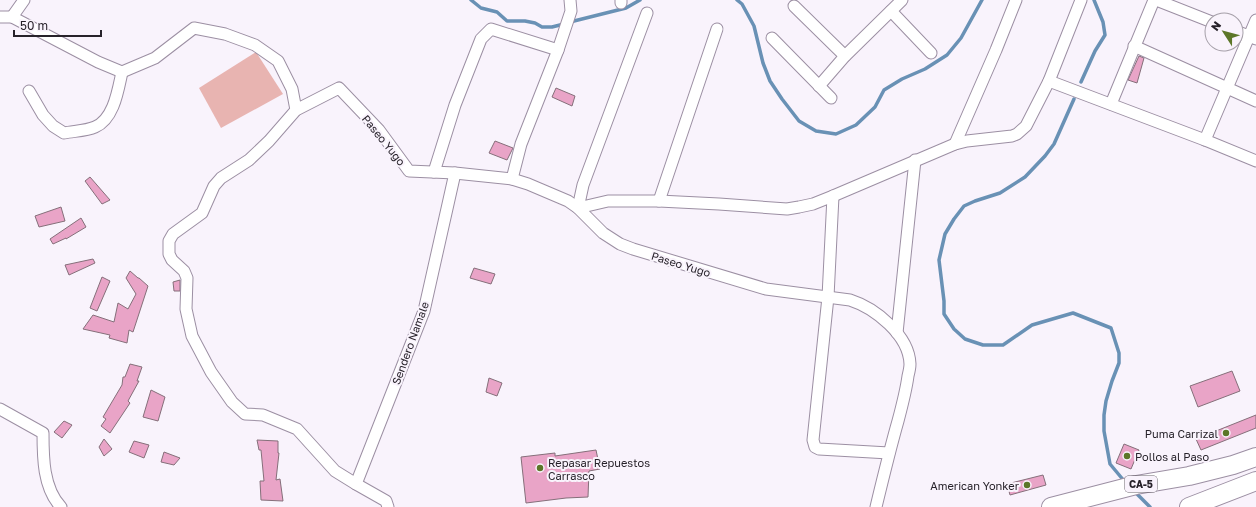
<svg xmlns="http://www.w3.org/2000/svg" width="1256" height="507" font-family="'Golos Text',sans-serif">
  <style>
    .green { fill: #e8b4b1 }
    .lines { fill: none; stroke-linecap: round; stroke-linejoin: round }
    .stream { stroke: #6991b5; stroke-width: 3.5 }
    .building { fill: #e9a4c7; stroke: #856f7a }
    .minor-casing { stroke: #9c8fa3; stroke-width: 13 }
    .trunk-casing { stroke: #9c8fa3; stroke-width: 20 }
    .minor { stroke: #fff; stroke-width: 11 }
    .trunk { stroke: #fff; stroke-width: 18 }
    .poi-dot { fill: #5c7628; stroke: #f9f3fc; stroke-width: 1.5 }
    .labels { text-anchor: middle; dominant-baseline: central; stroke-width: 4; stroke-linejoin: round; paint-order: stroke }
    .shield { fill: #f9f3fc; stroke: #666169; stroke-width: 1 }
    .shield-label { font-size: 10px; font-weight: bold; fill: #27222a }
    .street-label { font-size: 11px; fill: #27222a; stroke: #f9f3fc }
    .poi-label { font-size: 11px; fill: #27222a; stroke: #f9f3fc; text-anchor: end }
  </style>
  <rect width="100%" height="100%" fill="#f9f3fc"/>
  <!-- green -->
  <path class="green" d="M 256,52 L 283,94 L 221,128 L 199,88 Z"/>
  <g class="lines">
    <!-- stream -->
    <g class="stream">
      <path d="M 471,0 L 481,8 L 497,12 L 507,21 L 525,21 L 535,23 L 542,27 L 552,27 L 564,24"/>
      <path d="M 737,0 L 742,4 L 754,26 L 763,63 L 770,81 L 782,99 L 799,121 L 816,131 L 836,134 L 856,125 L 875,107 L 884,90 L 902,79 L 925,69 L 947,55 L 961,38 L 982,0"/>
      <path d="M 570,22 L 626,8 L 640,0"/>
      <path d="M 1081,82 L 1095,51 L 1105,35 L 1103,22 L 1094,0"/>
      <path d="M 1074,99 L 1054,144 L 1045,156 L 1025,177 L 1000,193 L 975,201 L 964,206 L 954,219 L 945,234 L 939,260 L 944,301 L 944,314 L 954,329 L 965,339 L 983,345 L 1003,345 L 1032,325 L 1073,313 L 1111,328 L 1119,353 L 1119,363 L 1112,381 L 1106,401 L 1104,415 L 1104,431 L 1110,464 L 1125,482"/>
      <path d="M 1134,491 L 1150,507"/>
    </g>
  </g>
  <!-- building -->
  <g class="building">
    <path d="M 1139,56 L 1144,58 L 1137,83 L 1128,80 Z"/>
    <path d="M 556,88 L 575,96 L 572,106 L 552,97 Z"/>
    <path d="M 495,141 L 513,148 L 507,160 L 489,153 Z"/>
    <path d="M 90,177 L 110,200 L 102,204 L 85,181 Z"/>
    <path d="M 61,207 L 65,221 L 39,227 L 35,216 Z"/>
    <path d="M 81,218 L 86,227 L 66,239 L 66,238 L 53,244 L 50,239 Z"/>
    <path d="M 93,259 L 95,263 L 69,275 L 65,265 Z"/>
    <path d="M 474,268 L 495,274 L 491,284 L 470,278 Z"/>
    <path d="M 130,271 L 138,278 L 139,278 L 148,286 L 133,332 L 129,330 L 127,343 L 109,338 L 110,335 L 83,329 L 93,315 L 114,322 L 118,303 L 128,309 L 136,294 L 126,278 Z"/>
    <path d="M 102,277 L 110,281 L 97,311 L 90,308 Z"/>
    <path d="M 180,280 L 180,291 L 174,291 L 173,282 Z"/>
    <path d="M 130,364 L 142,367 L 137,381 L 139,381 L 128,401 L 130,403 L 110,433 L 101,426 L 106,419 L 103,417 L 122,385 L 123,377 L 125,377 Z"/>
    <path d="M 1232,371 L 1240,391 L 1198,407 L 1190,386 Z"/>
    <path d="M 489,378 L 502,383 L 497,396 L 486,392 Z"/>
    <path d="M 151,390 L 165,397 L 158,421 L 143,417 Z"/>
    <path d="M 1256,415 L 1256,428 L 1201,450 L 1196,439 Z"/>
    <path d="M 64,421 L 72,425 L 62,438 L 54,432 Z"/>
    <path d="M 104,439 L 112,449 L 104,456 L 99,447 Z"/>
    <path d="M 257,440 L 278,441 L 278,453 L 279,453 L 276,480 L 280,479 L 283,501 L 261,500 L 260,481 L 264,481 L 261,450 L 259,450 Z"/>
    <path d="M 134,441 L 149,445 L 144,458 L 129,452 Z"/>
    <path d="M 1124,444 L 1139,450 L 1131,469 L 1116,463 Z"/>
    <path d="M 596,450 L 600,469 L 589,471 L 588,497 L 566,498 L 526,503 L 521,457 L 555,453 L 555,456 Z"/>
    <path d="M 164,452 L 180,458 L 174,465 L 161,462 Z"/>
    <path d="M 1043,475 L 1046,485 L 1010,495 L 1007,484 Z"/>
  </g>
  <g class="lines">
    <defs>
      <g id="minor">
        <path d="M 621,0 L 621,3"/>
        <path d="M 1156,0 L 1212,22"/>
        <path d="M 794,6 L 845,56"/>
        <path d="M 891,11 L 931,53"/>
        <path d="M 647,13 L 583,185 L 578,208 L 608,201 L 659,201 L 719,204 L 787,209 L 799,207 L 813,204 L 833,196 L 955,144 L 967,141 L 1012,136 L 1017,134 L 1026,126 L 1049,81 L 1081,0"/>
        <path d="M 0,17 L 12,17 L 98,62 L 122,72 L 155,58 L 194,28 L 225,34 L 255,45 L 278,61 L 292,89 L 296,110"/>
        <path d="M 12,17 L 24,0"/>
        <path d="M 1236,31 L 1256,39"/>
        <path d="M 772,38 L 831,98"/>
        <path d="M 1134,46 L 1256,101"/>
        <path d="M 1049,81 L 1205,140 L 1256,161"/>
        <path d="M 819,86 L 845,56 L 902,0"/>
        <path d="M 29,91 L 43,115 L 53,126 L 64,133 C 74,131 86,131 95,127 C 114,119 118,90 122,72"/>
        <path d="M 1111,104 L 1154,0"/>
        <path d="M 1205,140 L 1256,20"/>
        <path d="M 955,144 L 996,50 L 1016,0"/>
        <path d="M 434,172 L 455,105 L 481,39 L 491,29 L 558,50"/>
        <path d="M 512,179 L 521,144 L 558,50 L 571,11 L 570,0"/>
        <path d="M 833,196 L 828,297 L 813,440 L 815,447 L 819,449 L 889,453"/>
        <path d="M 659,201 L 717,29"/>
        <path d="M 897,333 L 915,160"/>
        <path d="M 0,409 L 43,433 C 43,457 43,488 61,507"/>
        <path d="M 356,484 L 424,311 L 455,173"/>
        <path d="M 388,507 L 386,501 L 356,484 L 335,471 L 297,429 L 263,415 L 245,414 L 232,402 L 211,372 L 192,336 L 186,309 L 187,278 L 184,271 L 172,260 L 169,254 L 169,241 L 173,234 L 202,213 L 214,186 L 221,178 L 249,160 L 269,141 L 296,110 L 339,88 L 379,130 L 409,171 L 455,173 L 512,179 L 528,184 L 568,201 L 578,208 L 603,233 L 620,244 L 633,249 L 766,289 L 850,300 C 875,308 909,335 910,364 C 910,368 909,372 908,376 C 906,391 902,406 898,421 C 890,449 883,478 876,507"/>
      </g>
      <g id="trunk">
        <path d="M 1051,507 L 1136,485 L 1189,476 L 1233,465 L 1256,457"/>
        <path d="M 1189,507 L 1256,481"/>
      </g>
    </defs>
    <!-- minor casing -->
    <use href="#minor" class="minor-casing"/>
    <!-- trunk casing -->
    <use href="#trunk" class="trunk-casing"/>
    <!-- minor -->
    <use href="#minor" class="minor"/>
    <!-- trunk -->
    <use href="#trunk" class="trunk"/>
  </g>
  <!-- markers -->
  <g class="poi-dot">
    <circle cx="1226" cy="433" r="4"/>
    <circle cx="1127" cy="456" r="4"/>
    <circle cx="540" cy="468" r="4"/>
    <circle cx="1027" cy="485" r="4"/>
  </g>
  <g class="labels">
    <!-- shield labels -->
    <rect class="shield" x="1125" y="476" width="32" height="16" rx="3"/>
    <g class="shield-label">
      <text x="1141" y="484">CA-5</text>
    </g>
    <!-- street labels -->
    <g class="street-label">
      <text transform="translate(384 140) rotate(51)">Paseo Yugo</text>
      <text transform="translate(681 264) rotate(17)">Paseo Yugo</text>
      <text transform="translate(410 343) rotate(-70)">Sendero Namale</text>
    </g>
    <!-- poi labels -->
    <g class="poi-label">
      <text x="1218" y="433">Puma Carrizal</text>
      <text x="1135" y="456" text-anchor="start">Pollos al Paso</text>
      <text x="548" y="462" text-anchor="start">Repasar Repuestos<tspan x="548" dy="13">Carrasco</tspan></text>
      <text x="1019" y="485">American Yonker</text>
    </g>
  </g>
  <!-- north arrow -->
  <g transform="translate(1224 32) rotate(306)"><circle r="19" fill="#f9f3fc" stroke="#a59fa8"/>
  <path d="M0-3L7 15L0 10L-7 15Z" fill="#5c7628"/>
  <text y="-6" font-size="11" font-weight="bold" text-anchor="middle" fill="#27222a">N</text>
  </g>
  <!-- scale -->
  <path d="M14 30v6h87v-6" fill="none" stroke="#27222a" stroke-width="2"/>
  <text x="20" y="30" font-size="12" fill="#27222a" stroke="#f9f3fc" stroke-width="3" paint-order="stroke">50 m</text>
</svg>
